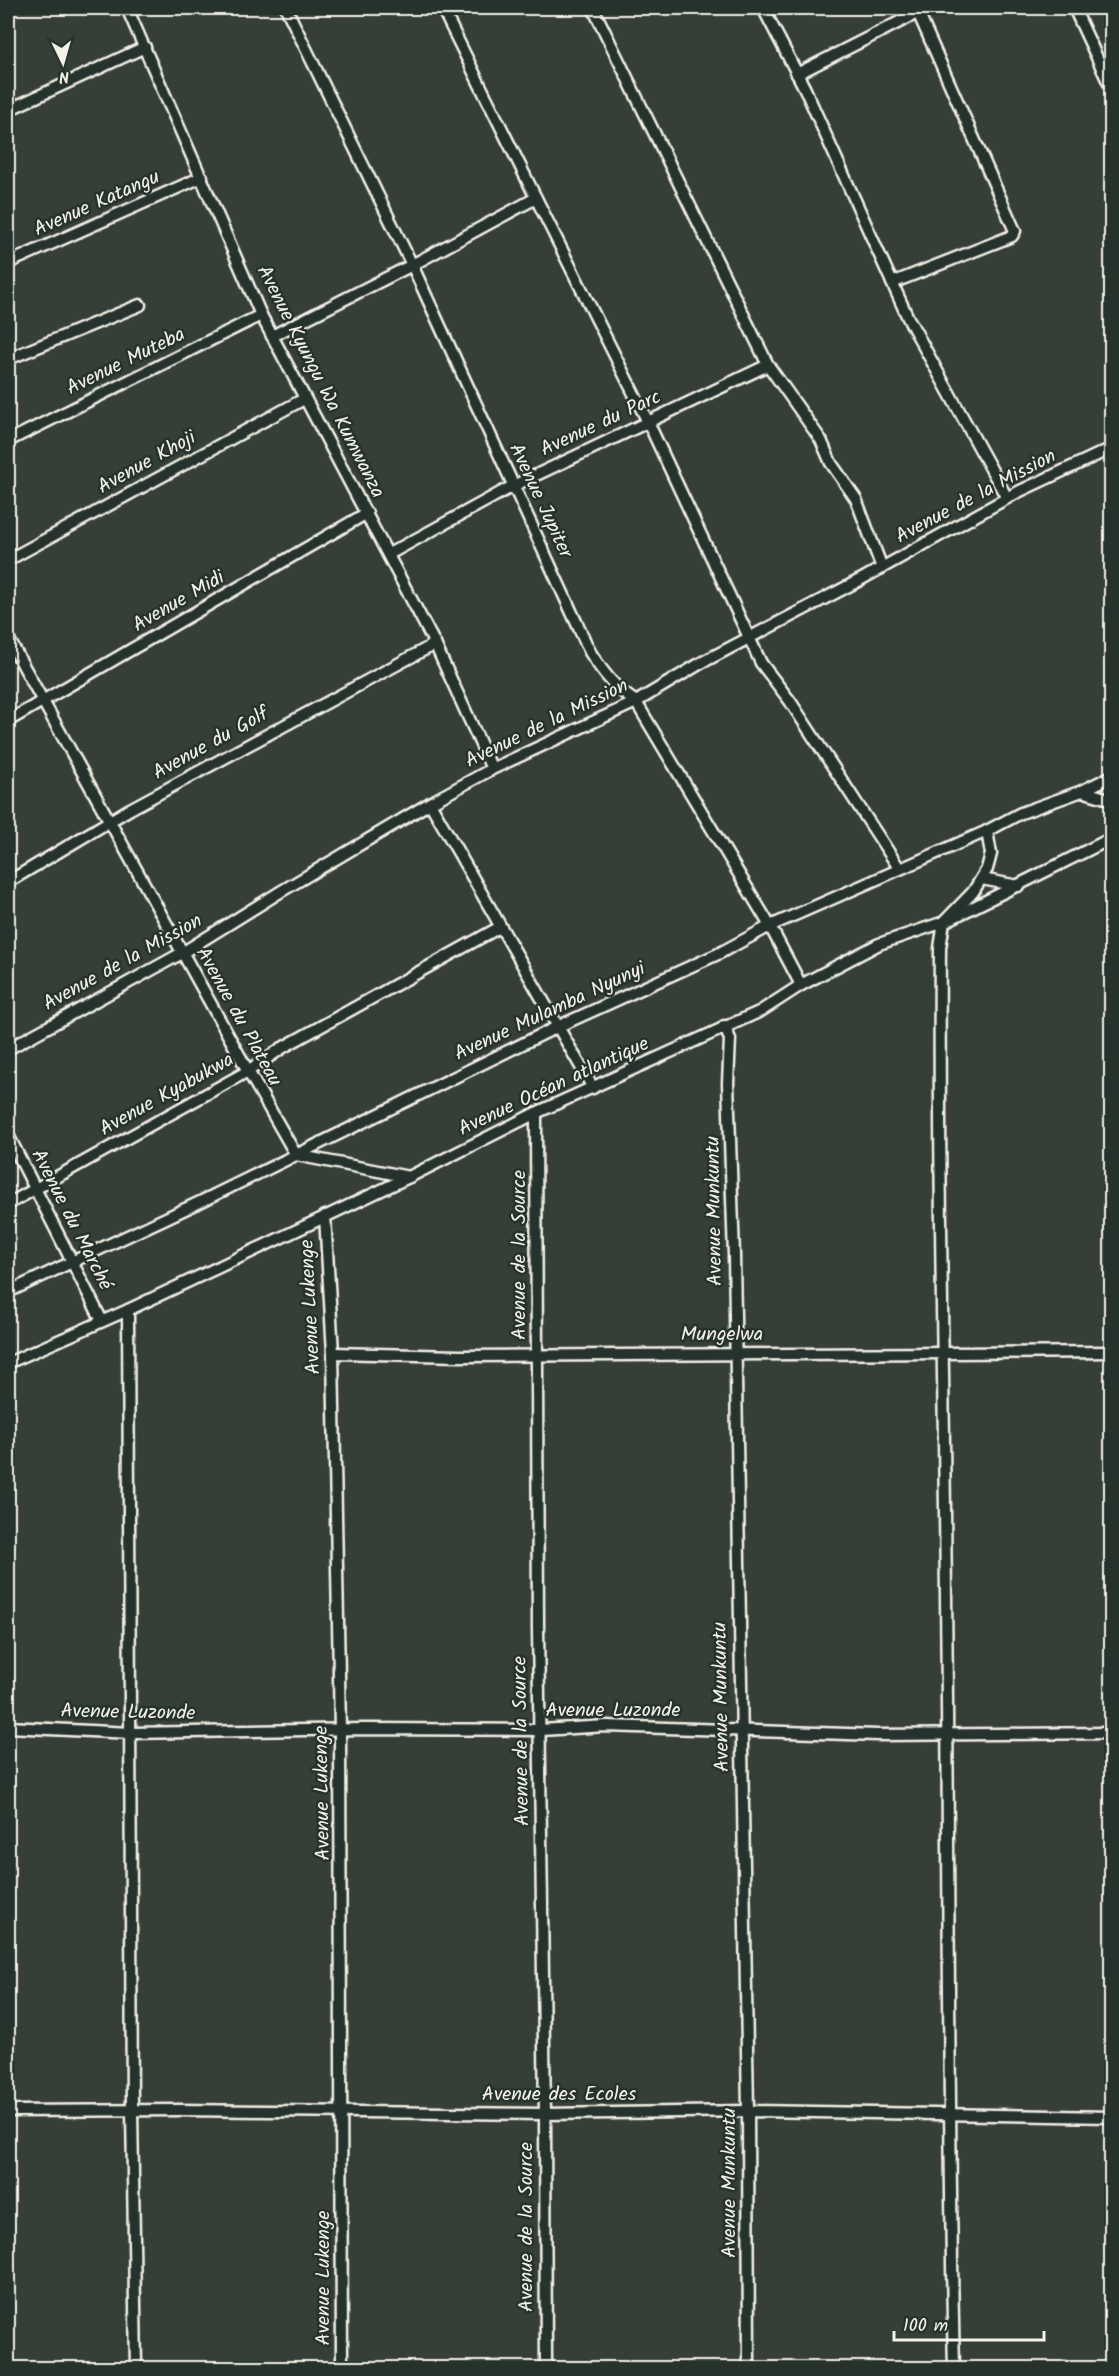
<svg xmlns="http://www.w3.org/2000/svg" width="1119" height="2376" font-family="Kalam,sans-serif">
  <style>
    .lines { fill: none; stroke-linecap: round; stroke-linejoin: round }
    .street-casing { stroke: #f4f1e8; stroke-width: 15 }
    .street { stroke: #26332d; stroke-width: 10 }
    .labels { text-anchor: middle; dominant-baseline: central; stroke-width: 5; stroke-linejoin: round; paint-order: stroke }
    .street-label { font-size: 20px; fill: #f4f1e8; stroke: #26332d }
  </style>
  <rect width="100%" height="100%" fill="#353e37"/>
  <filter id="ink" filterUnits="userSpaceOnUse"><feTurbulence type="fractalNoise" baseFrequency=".0167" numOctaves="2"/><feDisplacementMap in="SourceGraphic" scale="12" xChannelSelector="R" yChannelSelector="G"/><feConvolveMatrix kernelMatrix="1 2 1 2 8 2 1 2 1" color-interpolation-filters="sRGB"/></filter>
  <g filter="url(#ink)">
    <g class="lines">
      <defs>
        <g id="street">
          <path d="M 127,8 L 261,315 L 435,644 L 492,769"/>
          <path d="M 286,8 L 412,265 L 590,652 C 603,673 615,688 636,702 L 770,926 L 801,985"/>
          <path d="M 593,8 L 768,365 L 821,440 L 831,463 L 856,499 L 882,568"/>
          <path d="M 763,8 L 805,89 L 908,318 L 1007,498"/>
          <path d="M 1074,8 L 1112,90"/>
          <path d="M 797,74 L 919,12"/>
          <path d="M 8,110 L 145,47"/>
          <path d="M 536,198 L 648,422 L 761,663 L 790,701 L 899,868"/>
          <path d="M 8,263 L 202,177"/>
          <path d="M 892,283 L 1012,236 L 1015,231 L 916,8"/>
          <path d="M 272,336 L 412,265 L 536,198 L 442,8"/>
          <path d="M 8,359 L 140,305"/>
          <path d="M 8,441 L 261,315"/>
          <path d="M 389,554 L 513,486 L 768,365"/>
          <path d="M 8,560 L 304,399"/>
          <path d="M 8,638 L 248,1071 L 296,1155 L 409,1177"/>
          <path d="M 8,721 L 367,513"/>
          <path d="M 1082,791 L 1112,800"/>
          <path d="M 430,803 L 593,1088"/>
          <path d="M 982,879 L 1018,886"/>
          <path d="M 8,882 L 130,809 L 435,644"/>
          <path d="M 724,1026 L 730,1039 L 728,1083 L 734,1255 L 748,2111 L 749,2368"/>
          <path d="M 8,1049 L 182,953 L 280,892 L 430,803 L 492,769 L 636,702 L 701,663 L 860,580 L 1018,492 L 1112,448"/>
          <path d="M 536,1113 L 538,1628 L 545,2114 L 546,2368"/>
          <path d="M 8,1135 L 102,1321"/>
          <path d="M 8,1204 L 248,1071 L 282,1048 L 500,927"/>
          <path d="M 325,1216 L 333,1353 L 340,1730 L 342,2368"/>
          <path d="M 8,1292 L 200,1202 L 557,1027 L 718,954 L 770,926 L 987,831 L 1021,813 L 1082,791 L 1112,776"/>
          <path d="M 128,1310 L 132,2110 L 136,2368"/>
          <path d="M 333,1353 L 459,1356 L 1112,1352"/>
          <path d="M 8,1363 L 128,1310 L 409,1177 L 536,1113 L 761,1011 L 801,985 L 879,944 L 944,922 L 1112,838"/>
          <path d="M 8,1727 L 131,1733 L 365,1729 L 541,1730 L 606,1726 L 878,1735 L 1112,1733"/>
          <path d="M 8,2111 L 180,2110 L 545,2114 L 748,2111 L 1112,2117"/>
          <path d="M 954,2368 C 948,2111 949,1854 946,1597 C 944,1381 938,1164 940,948 L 944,922 L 973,892 L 987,869 L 991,854 L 987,831"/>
        </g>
      </defs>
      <!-- street casing -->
      <use href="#street" class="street-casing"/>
      <!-- street -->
      <use href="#street" class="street"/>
    </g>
  </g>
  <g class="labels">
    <!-- street labels -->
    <g class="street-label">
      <text transform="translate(97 204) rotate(-24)">Avenue Katangu</text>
      <text transform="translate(126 362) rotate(-26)">Avenue Muteba</text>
      <text transform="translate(320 382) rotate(63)">Avenue Kyungu Wa Kumwanza</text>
      <text transform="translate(601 424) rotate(-25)">Avenue du Parc</text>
      <text transform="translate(147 463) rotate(-29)">Avenue Khoji</text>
      <text transform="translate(976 497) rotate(-28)">Avenue de la Mission</text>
      <text transform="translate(540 501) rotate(65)">Avenue Jupiter</text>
      <text transform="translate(179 602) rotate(-30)">Avenue Midi</text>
      <text transform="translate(547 724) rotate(-26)">Avenue de la Mission</text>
      <text transform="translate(211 744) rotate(-29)">Avenue du Golf</text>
      <text transform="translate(123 963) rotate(-29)">Avenue de la Mission</text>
      <text transform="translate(550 1012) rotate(-25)">Avenue Mulamba Nyunyi</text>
      <text transform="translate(238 1017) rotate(61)">Avenue du Plateau</text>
      <text transform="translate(554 1087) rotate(-25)">Avenue Océan atlantique</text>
      <text transform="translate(167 1095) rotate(-29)">Avenue Kyabukwa</text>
      <text transform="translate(715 1211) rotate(-91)">Avenue Munkuntu</text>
      <text transform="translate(71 1220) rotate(63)">Avenue du Marché</text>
      <text transform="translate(520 1255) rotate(-90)">Avenue de la Source</text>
      <text transform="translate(311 1307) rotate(-93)">Avenue Lukenge</text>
      <text x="722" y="1335">Mungelwa</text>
      <text transform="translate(722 1697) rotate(-91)">Avenue Munkuntu</text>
      <text x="613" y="1711">Avenue Luzonde</text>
      <text transform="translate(128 1713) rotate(1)">Avenue Luzonde</text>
      <text transform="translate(522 1741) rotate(-91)">Avenue de la Source</text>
      <text transform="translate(323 1793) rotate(-91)">Avenue Lukenge</text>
      <text x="559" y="2095">Avenue des Ecoles</text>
      <text transform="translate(730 2183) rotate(-90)">Avenue Munkuntu</text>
      <text transform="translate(527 2227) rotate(-90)">Avenue de la Source</text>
      <text transform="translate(324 2278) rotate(-90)">Avenue Lukenge</text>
    </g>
  </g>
  <!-- margin -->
  <rect width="1119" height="2376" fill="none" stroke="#26332d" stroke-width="30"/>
  <rect x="15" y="15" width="1089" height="2346" fill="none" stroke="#f4f1e8" stroke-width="2" filter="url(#ink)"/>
  <!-- north arrow -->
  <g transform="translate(63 63) rotate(175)" stroke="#26332d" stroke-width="4.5" paint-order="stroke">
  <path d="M0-4.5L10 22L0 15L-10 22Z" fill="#f4f1e8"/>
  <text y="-9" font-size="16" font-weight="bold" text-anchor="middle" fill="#f4f1e8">N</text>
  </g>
  <!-- scale -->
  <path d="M894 2331v9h150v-9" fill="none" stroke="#f4f1e8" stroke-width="3"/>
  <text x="903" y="2331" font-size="18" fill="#f4f1e8" stroke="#26332d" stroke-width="4.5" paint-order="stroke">100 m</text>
</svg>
